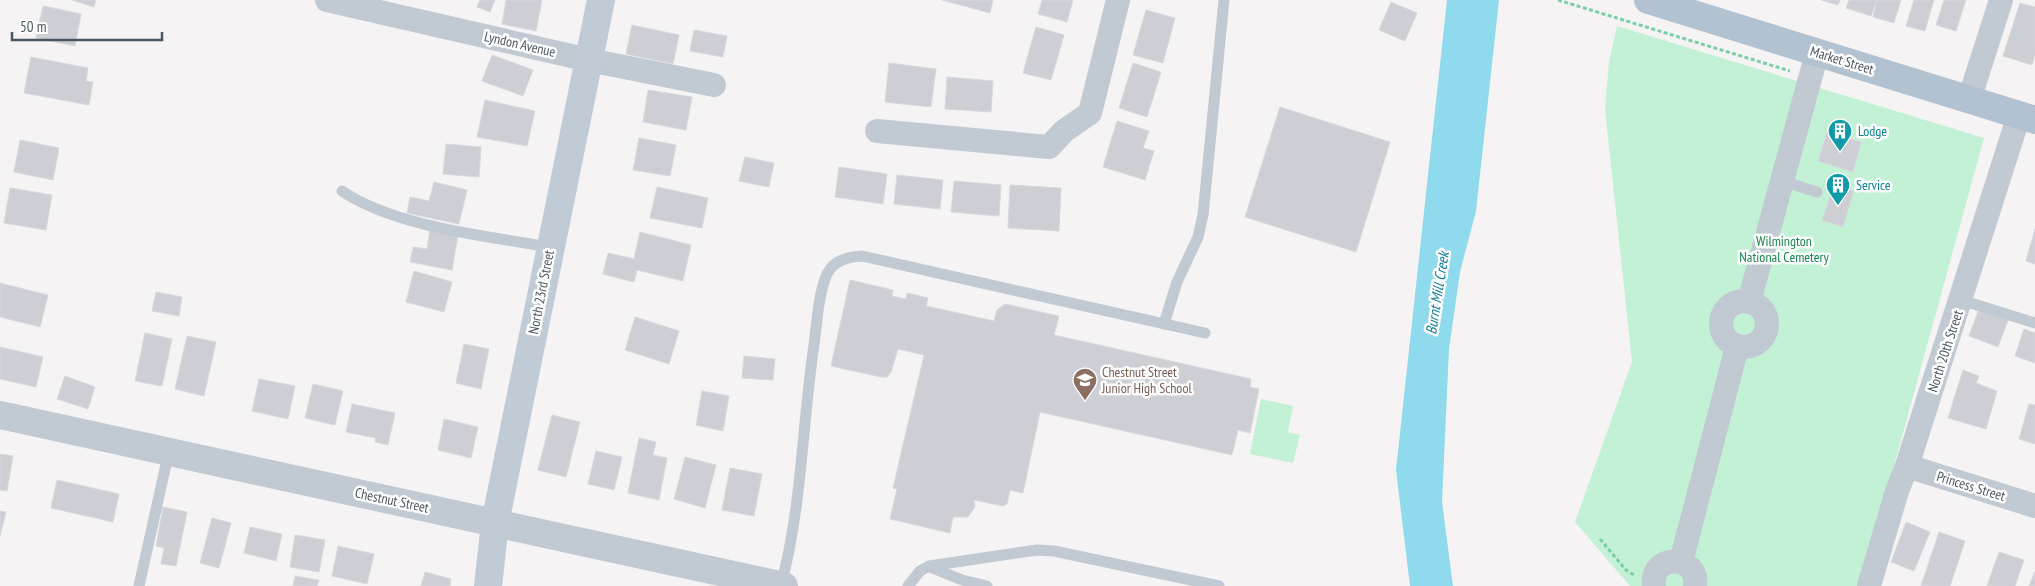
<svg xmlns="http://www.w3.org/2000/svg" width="2035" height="586" font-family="'PT Sans Narrow',sans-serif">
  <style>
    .green { fill: #c3f1d5 }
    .water { fill: #90daee }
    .building { fill: #cdcfd5; stroke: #d7d9de }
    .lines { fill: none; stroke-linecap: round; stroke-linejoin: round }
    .path { stroke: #7ad0a6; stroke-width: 3; stroke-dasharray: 4 2.5; stroke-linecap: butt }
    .service { stroke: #c1cad2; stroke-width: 11 }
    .minor { stroke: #c1cad2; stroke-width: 24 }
    .tertiary { stroke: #c1cad2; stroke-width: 28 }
    .secondary { stroke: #c1cbd6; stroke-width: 28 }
    .primary { stroke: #b3c2d1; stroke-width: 28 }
    .labels { text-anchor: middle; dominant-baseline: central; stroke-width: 5; stroke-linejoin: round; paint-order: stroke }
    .street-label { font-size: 14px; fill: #4a5661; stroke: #fff }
    .culture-label { font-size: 14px; fill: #0d838f; stroke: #fff; text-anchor: start }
    .park-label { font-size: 14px; fill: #17864f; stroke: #fff }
    .education-label { font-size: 14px; fill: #785e54; stroke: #fff; text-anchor: start }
    .water-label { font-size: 15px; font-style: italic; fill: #0c7c9b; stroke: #fff }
  </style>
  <rect width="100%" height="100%" fill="#f5f3f3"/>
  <!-- green -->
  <g class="green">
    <path d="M 1617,26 L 1984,138 L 1861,586 L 1630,586 L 1575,522 L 1632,362 L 1605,109 L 1609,62 Z"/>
    <path d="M 1261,399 L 1293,406 L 1288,432 L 1300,435 L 1293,463 L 1250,454 Z"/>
  </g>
  <!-- water -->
  <path class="water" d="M 1447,0 L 1499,0 L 1476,211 L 1460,272 L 1449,349 L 1442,502 L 1453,586 L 1410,586 L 1396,470 Z"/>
  <!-- building -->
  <g class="building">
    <path d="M 72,0 L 96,0 L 94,7 Z"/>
    <path d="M 480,0 L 495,0 L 490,12 L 477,7 Z"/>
    <path d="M 506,0 L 542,0 L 536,31 L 502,24 Z"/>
    <path d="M 942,0 L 993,0 L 990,13 Z"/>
    <path d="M 1042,0 L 1073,0 L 1067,22 L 1038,14 Z"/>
    <path d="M 1821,0 L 1840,0 L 1838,5 Z"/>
    <path d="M 1849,0 L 1877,0 L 1871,16 L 1846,8 Z"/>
    <path d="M 1877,0 L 1901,0 L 1894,23 L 1873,17 Z"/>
    <path d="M 1914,0 L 1934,0 L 1925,31 L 1906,26 Z"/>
    <path d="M 1944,0 L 1966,0 L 1956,31 L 1936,25 Z"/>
    <path d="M 1391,2 L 1417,13 L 1405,41 L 1379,30 Z"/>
    <path d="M 2020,3 L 2035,7 L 2035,55 L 2032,65 L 2003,56 Z"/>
    <path d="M 43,6 L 81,14 L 75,46 L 36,38 Z"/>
    <path d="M 1146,10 L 1175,18 L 1163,63 L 1133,55 Z"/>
    <path d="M 632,25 L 679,35 L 673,64 L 626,54 Z"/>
    <path d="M 1036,27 L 1064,35 L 1051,80 L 1023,73 Z"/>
    <path d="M 694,30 L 727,36 L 723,57 L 690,51 Z"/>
    <path d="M 492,55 L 533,70 L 523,96 L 482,81 Z"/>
    <path d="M 31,57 L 88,68 L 86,81 L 93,82 L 89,105 L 24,93 Z"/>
    <path d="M 889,63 L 936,69 L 931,107 L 885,102 Z"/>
    <path d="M 1133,63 L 1161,72 L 1147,117 L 1119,108 Z"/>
    <path d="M 947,77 L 993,81 L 991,112 L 945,109 Z"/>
    <path d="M 648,90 L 692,97 L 686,130 L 643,122 Z"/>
    <path d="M 485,100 L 535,111 L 527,146 L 477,137 Z"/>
    <path d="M 1280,107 L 1390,142 L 1356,252 L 1245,217 Z"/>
    <path d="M 1117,121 L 1149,131 L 1143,148 L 1154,151 L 1145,180 L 1103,167 Z"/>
    <path d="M 1827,132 L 1861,142 L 1853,172 L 1818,161 Z"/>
    <path d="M 639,138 L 676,145 L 670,176 L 633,170 Z"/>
    <path d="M 20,140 L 59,148 L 53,180 L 14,172 Z"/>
    <path d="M 446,144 L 481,147 L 479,177 L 443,174 Z"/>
    <path d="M 745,157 L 774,163 L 769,187 L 739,181 Z"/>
    <path d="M 839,167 L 887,174 L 883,204 L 835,197 Z"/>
    <path d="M 897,175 L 943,180 L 940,209 L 894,204 Z"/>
    <path d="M 954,181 L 1001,185 L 999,216 L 951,212 Z"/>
    <path d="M 434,182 L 467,190 L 459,224 L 407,213 L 410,197 L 429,201 Z"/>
    <path d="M 1010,185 L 1061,188 L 1059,231 L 1008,228 Z"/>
    <path d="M 1834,185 L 1854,191 L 1843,227 L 1822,220 Z"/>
    <path d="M 657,187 L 708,198 L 702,228 L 650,218 Z"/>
    <path d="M 10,188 L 52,195 L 46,230 L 4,223 Z"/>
    <path d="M 2035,229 L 2035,264 L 2026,261 Z"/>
    <path d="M 430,230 L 458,235 L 452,270 L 410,262 L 413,247 L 427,249 Z"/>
    <path d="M 640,232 L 691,245 L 683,281 L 637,270 L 634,282 L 603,274 L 608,253 L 634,259 Z"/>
    <path d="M 414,271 L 452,282 L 444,312 L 406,302 Z"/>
    <path d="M 850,280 L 893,290 L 892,296 L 906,299 L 907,293 L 928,298 L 926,306 L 994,321 L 997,310 L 1005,304 L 1059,316 L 1054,335 L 1251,379 L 1250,387 L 1259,389 L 1250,433 L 1238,430 L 1232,455 L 1040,412 L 1023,493 L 1010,490 L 1007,504 L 1003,506 L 974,500 L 975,507 L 968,517 L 953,517 L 950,533 L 890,519 L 897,489 L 893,488 L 924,355 L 898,349 L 891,372 L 887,377 L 881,377 L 831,366 Z"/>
    <path d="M 0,283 L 48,295 L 40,327 L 0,317 Z"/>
    <path d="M 156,292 L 182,297 L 179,316 L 152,311 Z"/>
    <path d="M 1979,309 L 2008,320 L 1998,347 L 1969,336 Z"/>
    <path d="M 635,317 L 679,331 L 669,364 L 625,350 Z"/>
    <path d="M 2024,329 L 2035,333 L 2035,363 L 2015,356 Z"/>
    <path d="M 145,333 L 172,339 L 162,386 L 135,381 Z"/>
    <path d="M 187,336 L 216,342 L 204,396 L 175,389 Z"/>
    <path d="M 464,344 L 489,349 L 481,389 L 456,383 Z"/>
    <path d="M 0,347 L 43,357 L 36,387 L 0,379 Z"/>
    <path d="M 744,356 L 775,359 L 773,380 L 742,378 Z"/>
    <path d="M 1963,370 L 1979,376 L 1976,383 L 1997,391 L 1986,429 L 1948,418 Z"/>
    <path d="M 65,376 L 95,387 L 88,409 L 57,399 Z"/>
    <path d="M 259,379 L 295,386 L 288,419 L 252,411 Z"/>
    <path d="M 313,384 L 343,391 L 335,425 L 305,418 Z"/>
    <path d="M 702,391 L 729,396 L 723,431 L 696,425 Z"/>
    <path d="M 352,404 L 395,413 L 388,445 L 375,442 L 376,438 L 346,432 Z"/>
    <path d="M 2029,404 L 2035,405 L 2035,444 L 2019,439 Z"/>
    <path d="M 552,415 L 580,422 L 566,477 L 538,470 Z"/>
    <path d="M 444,419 L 478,427 L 471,458 L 438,450 Z"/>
    <path d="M 639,438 L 656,442 L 653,455 L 667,458 L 659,500 L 628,493 Z"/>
    <path d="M 596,451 L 622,457 L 614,490 L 588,484 Z"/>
    <path d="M 0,454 L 13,456 L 7,491 L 0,490 Z"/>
    <path d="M 685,457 L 716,465 L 705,508 L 674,499 Z"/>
    <path d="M 730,468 L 762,474 L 754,516 L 722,510 Z"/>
    <path d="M 57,480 L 119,494 L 113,522 L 51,508 Z"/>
    <path d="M 163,507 L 187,512 L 176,566 L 161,564 L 164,548 L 156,546 Z"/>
    <path d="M 0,511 L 6,512 L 0,536 Z"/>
    <path d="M 212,518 L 231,523 L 219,568 L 200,563 Z"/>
    <path d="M 1906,522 L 1930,532 L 1914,571 L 1891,562 Z"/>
    <path d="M 250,527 L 282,534 L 276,561 L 244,553 Z"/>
    <path d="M 1939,532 L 1965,541 L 1950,586 L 1921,586 Z"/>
    <path d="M 295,535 L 325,540 L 319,572 L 290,567 Z"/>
    <path d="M 338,546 L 374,554 L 367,584 L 332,576 Z"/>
    <path d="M 1999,552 L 2024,560 L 2015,586 L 1987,586 Z"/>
    <path d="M 2035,571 L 2035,586 L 2029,586 Z"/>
    <path d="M 425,572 L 451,579 L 450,586 L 421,586 Z"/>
    <path d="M 295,576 L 319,580 L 317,586 L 293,586 Z"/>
  </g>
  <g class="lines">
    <!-- path -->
    <g class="path">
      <path d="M 1558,0 L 1790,71"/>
      <path d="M 1600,539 L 1626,570 L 1634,575"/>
    </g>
    <!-- service -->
    <g class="service">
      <path d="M 1782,181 L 1817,192"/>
      <path d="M 342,191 C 395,227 487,236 550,247"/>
      <path d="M 1961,300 L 2035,323"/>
      <path d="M 1164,324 L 1177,282 L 1198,237 L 1203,215 L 1224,0"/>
      <path d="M 930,567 L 962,580 L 987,586"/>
      <path d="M 781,585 C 802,507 802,425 814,345 C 817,323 818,295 827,274 C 834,260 848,257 862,256 L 1205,333"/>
      <path d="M 139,586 L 169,451"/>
      <path d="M 908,586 L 920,571 L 929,566 L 1037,550 L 1054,551 L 1219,586"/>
    </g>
    <!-- minor -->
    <g class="minor">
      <path d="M 327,0 L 589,60 L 714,85"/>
      <path d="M 1969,100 L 2001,0"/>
      <path d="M 877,131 L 1049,147 L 1064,131 L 1090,113 L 1118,0"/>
      <circle cx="1744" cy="324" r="23"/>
      <path d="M 1749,302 L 1817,53"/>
      <path d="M 1907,466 L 2035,506"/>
      <path d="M 1681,562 L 1737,347"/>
      <path d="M 1654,586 C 1649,553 1700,554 1695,586"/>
      <path d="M 1869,586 L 1897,491 L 1907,466 L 2019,115"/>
    </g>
    <!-- tertiary -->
    <path class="tertiary" d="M 0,415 L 784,586"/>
    <!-- secondary -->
    <path class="secondary" d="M 488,586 L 495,523 L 601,0"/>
    <!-- primary -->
    <path class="primary" d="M 1648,0 L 2035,120"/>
  </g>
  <!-- icons -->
  <defs>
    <symbol id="building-pin" viewBox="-11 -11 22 30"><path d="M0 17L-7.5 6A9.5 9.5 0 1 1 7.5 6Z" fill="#0f9aa8" stroke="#fff"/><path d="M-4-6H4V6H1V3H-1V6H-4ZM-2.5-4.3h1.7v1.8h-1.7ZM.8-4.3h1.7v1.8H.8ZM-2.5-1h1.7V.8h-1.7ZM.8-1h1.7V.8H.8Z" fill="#fff"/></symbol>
    <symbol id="school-pin" viewBox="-11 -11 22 30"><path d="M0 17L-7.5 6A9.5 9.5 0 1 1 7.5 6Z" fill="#8d6e63" stroke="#fff"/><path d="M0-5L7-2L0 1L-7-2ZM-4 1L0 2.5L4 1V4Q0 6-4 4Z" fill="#fff"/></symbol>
  </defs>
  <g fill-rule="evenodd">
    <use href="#building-pin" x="1826" y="117" width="28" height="38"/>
    <use href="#building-pin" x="1824" y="171" width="28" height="38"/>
    <use href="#school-pin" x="1071" y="366" width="28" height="38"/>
  </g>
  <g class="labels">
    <!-- street labels -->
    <g class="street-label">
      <text transform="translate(520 44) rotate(13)">Lyndon Avenue</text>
      <text transform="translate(1842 60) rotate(17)">Market Street</text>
      <text transform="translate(541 292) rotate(-79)">North 23rd Street</text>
      <text transform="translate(1945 351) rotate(-72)">North 20th Street</text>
      <text transform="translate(1971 486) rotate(17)">Princess Street</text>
      <text transform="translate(392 500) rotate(12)">Chestnut Street</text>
    </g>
    <!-- culture labels -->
    <g class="culture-label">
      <text x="1858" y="131">Lodge</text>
      <text x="1856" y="185">Service</text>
    </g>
    <!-- park labels -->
    <g class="park-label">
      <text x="1784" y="241">Wilmington<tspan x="1784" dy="16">National Cemetery</tspan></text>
    </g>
    <!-- education labels -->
    <g class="education-label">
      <text x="1102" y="372">Chestnut Street<tspan x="1102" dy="16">Junior High School</tspan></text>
    </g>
    <!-- water labels -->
    <g class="water-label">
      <text transform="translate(1437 293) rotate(-81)">Burnt Mill Creek</text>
    </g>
  </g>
  <!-- scale -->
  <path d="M12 32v8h150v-8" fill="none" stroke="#4a5661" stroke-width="2.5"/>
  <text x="20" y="32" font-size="15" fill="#4a5661" stroke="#ffffff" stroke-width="4" paint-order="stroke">50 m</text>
</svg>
